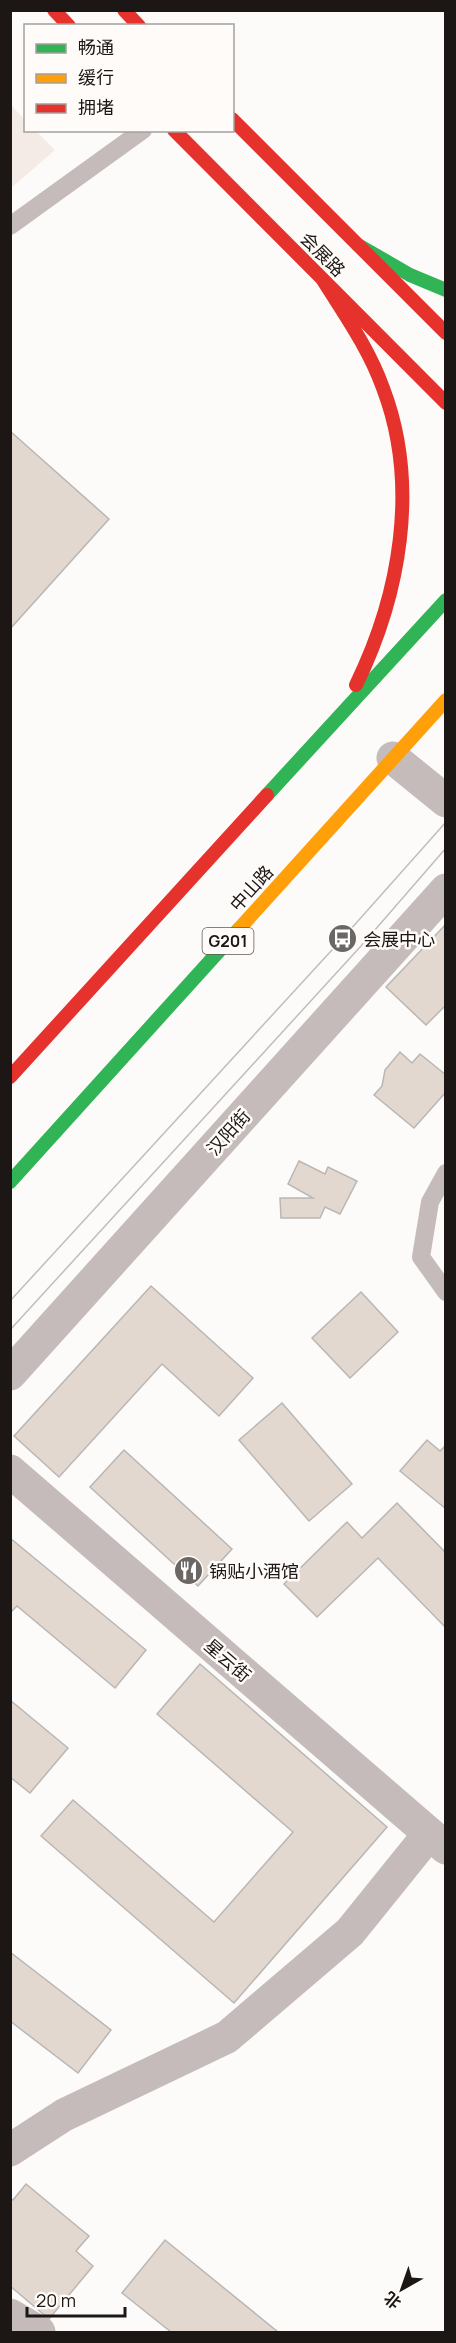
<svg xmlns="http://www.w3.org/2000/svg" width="456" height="2343" font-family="Manrope,'Noto Sans SC',sans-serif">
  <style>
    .built { fill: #f4ebe6 }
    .building { fill: #e2d8cf; stroke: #bab6b4; stroke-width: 1.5 }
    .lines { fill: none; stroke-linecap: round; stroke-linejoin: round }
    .lane { stroke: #c5bbbb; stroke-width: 18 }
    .street { stroke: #c5bbbb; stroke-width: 33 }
    .fast { stroke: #30b455; stroke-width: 14 }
    .slow { stroke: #ff9f0a; stroke-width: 14 }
    .jam { stroke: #e5322d; stroke-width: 14 }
    .tram { stroke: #c2bcbc; stroke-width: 1.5 }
    .labels { text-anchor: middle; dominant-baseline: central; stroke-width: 5; stroke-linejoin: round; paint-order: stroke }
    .shield { fill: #fefbf9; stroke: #605b59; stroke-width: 1.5 }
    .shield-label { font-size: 16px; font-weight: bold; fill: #1c1714 }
    .street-label { font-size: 18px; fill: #1c1714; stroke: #fefbf9 }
    .poi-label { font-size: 18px; fill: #1c1714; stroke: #fefbf9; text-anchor: start }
  </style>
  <rect width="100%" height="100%" fill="#fdfbfa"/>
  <!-- built -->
  <path class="built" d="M 11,105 L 25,120 L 26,130 L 36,131 L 55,150 L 11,188 Z"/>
  <!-- building -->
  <g class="building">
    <path d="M 10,431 L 109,519 L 10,629 Z"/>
    <path d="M 446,924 L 446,1005 L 426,1025 L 386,987 Z"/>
    <path d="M 400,1052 L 412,1063 L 420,1054 L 446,1075 L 446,1092 L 414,1128 L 374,1095 L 382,1086 L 385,1070 Z"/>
    <path d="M 299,1161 L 325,1174 L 328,1167 L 357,1181 L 340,1214 L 325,1207 L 320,1218 L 281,1218 L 280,1198 L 313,1198 L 288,1184 Z"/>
    <path d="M 151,1286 L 253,1378 L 219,1416 L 162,1364 L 59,1477 L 14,1436 Z"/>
    <path d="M 361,1292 L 398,1332 L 350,1378 L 312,1338 Z"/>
    <path d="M 282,1403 L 352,1484 L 309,1521 L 239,1440 Z"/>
    <path d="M 427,1440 L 440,1451 L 446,1445 L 446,1509 L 400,1471 Z"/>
    <path d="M 124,1450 L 232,1549 L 198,1586 L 90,1487 Z"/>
    <path d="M 397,1503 L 446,1553 L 446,1628 L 378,1558 L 317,1617 L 284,1584 L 347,1522 L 362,1538 Z"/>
    <path d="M 10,1538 L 146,1650 L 115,1688 L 17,1606 L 10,1613 Z"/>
    <path d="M 200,1664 L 387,1827 L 234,2003 L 41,1836 L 73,1800 L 214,1922 L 293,1832 L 157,1714 Z"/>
    <path d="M 10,1700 L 68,1748 L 30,1793 L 10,1777 Z"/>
    <path d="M 10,1952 L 111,2030 L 78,2073 L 10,2021 Z"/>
    <path d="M 26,2184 L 89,2236 L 76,2251 L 93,2266 L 49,2319 L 10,2286 L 10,2198 L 13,2200 Z"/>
    <path d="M 165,2240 L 278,2332 L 171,2332 L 122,2293 Z"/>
  </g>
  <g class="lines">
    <!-- lane -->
    <g class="lane">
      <path d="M 10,226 L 143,130"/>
      <path d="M 446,1173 L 430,1202 L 421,1257 L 446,1292"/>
    </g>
    <!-- street -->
    <g class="street">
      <path d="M 393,758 L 446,801"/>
      <path d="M 10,1374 L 446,890"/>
      <path d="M 10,1471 L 446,1848"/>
      <path d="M 10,2150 L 64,2115 L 227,2037 L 350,1932 L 429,1834"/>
      <path d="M 10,2315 L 39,2332"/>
    </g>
    <!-- fast -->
    <g class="fast">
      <path d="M 358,245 L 410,275 L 446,290"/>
      <path d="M 267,795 L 446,600"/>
      <path d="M 10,1182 L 239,929"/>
    </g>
    <!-- slow -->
    <path class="slow" d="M 239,929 L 446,700"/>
    <!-- jam -->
    <g class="jam">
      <path d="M 54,10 L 69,26"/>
      <path d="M 124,10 L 139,26"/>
      <path d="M 232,119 L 446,333"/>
      <path d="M 174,130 L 446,403"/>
      <path d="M 323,280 C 345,315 369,349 383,388 C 420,485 400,595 356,685"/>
      <path d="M 10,1077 L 267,795"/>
    </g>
    <!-- tram -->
    <g class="tram">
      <path d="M 10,1301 L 342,939 L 446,822"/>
      <path d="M 10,1330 L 361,946 L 446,848"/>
    </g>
  </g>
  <!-- icons -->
  <defs>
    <symbol id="bus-disc" viewBox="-11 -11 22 22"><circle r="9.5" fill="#6b6764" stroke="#fefbf9"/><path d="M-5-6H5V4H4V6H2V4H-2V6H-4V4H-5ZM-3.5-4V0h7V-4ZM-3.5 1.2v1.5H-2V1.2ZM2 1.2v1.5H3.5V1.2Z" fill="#fff"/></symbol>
    <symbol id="restaurant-disc" viewBox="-11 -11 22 22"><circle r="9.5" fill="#6b6764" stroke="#fefbf9"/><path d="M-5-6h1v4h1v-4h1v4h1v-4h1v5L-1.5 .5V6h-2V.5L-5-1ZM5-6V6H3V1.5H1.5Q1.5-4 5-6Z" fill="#fff"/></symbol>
  </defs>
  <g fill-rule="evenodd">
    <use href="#bus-disc" x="326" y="922" width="33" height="33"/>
    <use href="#restaurant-disc" x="172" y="1554" width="33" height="33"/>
  </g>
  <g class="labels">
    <!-- shield labels -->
    <rect class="shield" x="202.5" y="928" width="51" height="26" rx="4.5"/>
    <g class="shield-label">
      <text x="228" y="941">G201</text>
    </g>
    <!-- street labels -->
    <g class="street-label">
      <text transform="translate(323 254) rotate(45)">会展路</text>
      <text transform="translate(251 888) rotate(-48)">中山路</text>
      <text transform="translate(228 1132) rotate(-48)">汉阳街</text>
      <text transform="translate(228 1660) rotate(41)">星云街</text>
    </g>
    <!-- poi labels -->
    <g class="poi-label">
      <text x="363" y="939">会展中心</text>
      <text x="209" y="1571">锅贴小酒馆</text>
    </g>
  </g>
  <!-- border -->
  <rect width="456" height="2343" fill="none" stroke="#1c1714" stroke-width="24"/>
  <!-- legend -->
  <rect x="24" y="24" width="210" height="108" fill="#fefbf9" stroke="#a4a09d" stroke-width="1.5"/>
  <rect x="36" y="44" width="30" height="9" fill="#30b455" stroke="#a4a09d" stroke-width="1.5"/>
  <text x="78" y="54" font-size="18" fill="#1c1714">畅通</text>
  <rect x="36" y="74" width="30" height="9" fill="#ff9f0a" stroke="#a4a09d" stroke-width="1.5"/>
  <text x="78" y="84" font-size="18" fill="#1c1714">缓行</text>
  <rect x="36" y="104" width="30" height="9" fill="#e5322d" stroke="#a4a09d" stroke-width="1.5"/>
  <text x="78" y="114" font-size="18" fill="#1c1714">拥堵</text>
  <!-- north arrow -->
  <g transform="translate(402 2289) rotate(220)" stroke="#fefbf9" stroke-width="4.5" paint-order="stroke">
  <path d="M0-4.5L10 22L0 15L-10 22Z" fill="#1c1714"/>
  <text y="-9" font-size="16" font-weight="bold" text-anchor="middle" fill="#1c1714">北</text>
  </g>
  <!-- scale -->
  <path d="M27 2307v9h98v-9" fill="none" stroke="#1c1714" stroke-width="3"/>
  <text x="36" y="2307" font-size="18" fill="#1c1714" stroke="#fefbf9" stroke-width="4.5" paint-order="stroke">20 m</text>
</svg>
